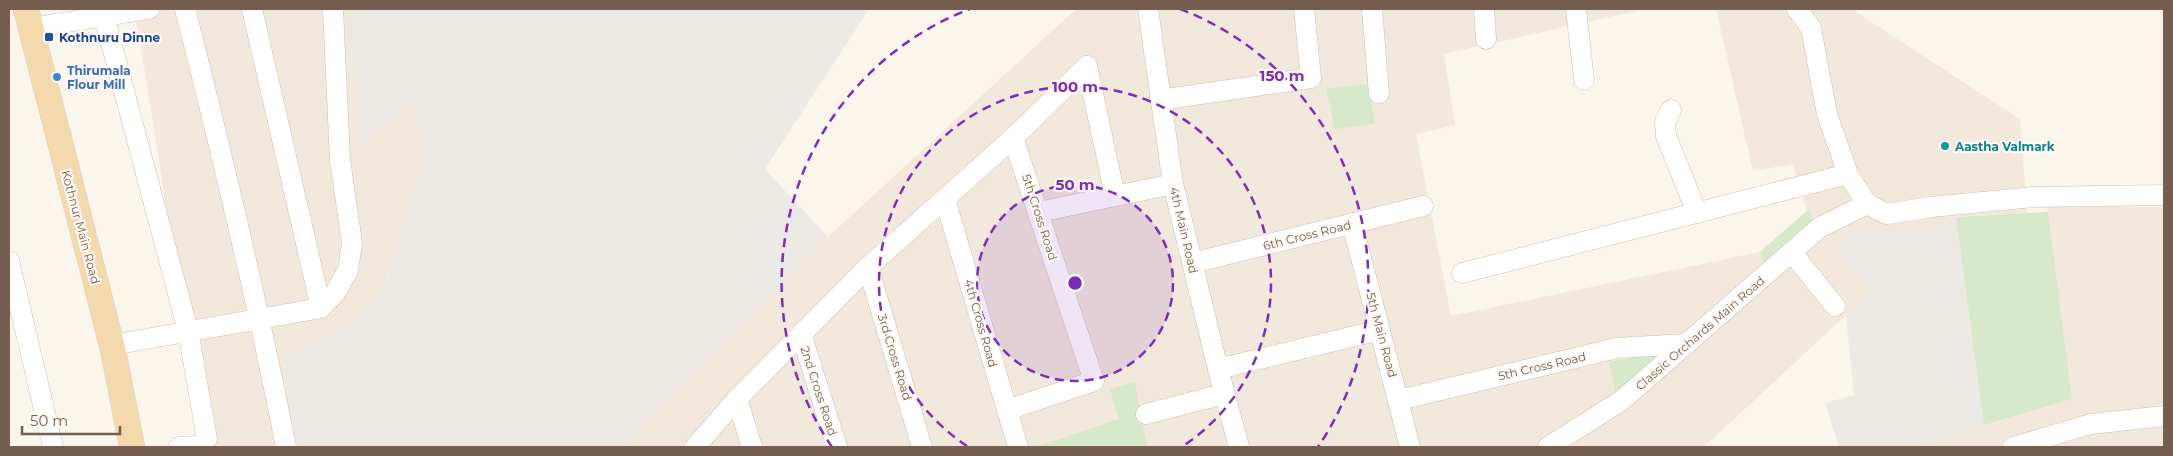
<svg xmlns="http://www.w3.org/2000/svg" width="2173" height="456" font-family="Montserrat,sans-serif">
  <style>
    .residential { fill: #f2e8db }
    .industrial { fill: #ede9e4 }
    .green { fill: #d7e8cb }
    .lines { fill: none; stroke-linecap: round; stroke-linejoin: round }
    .minor-casing { stroke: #cdbeb2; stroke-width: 21 }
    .major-casing { stroke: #d8d2ce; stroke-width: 26 }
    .minor { stroke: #fff; stroke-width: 20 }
    .major { stroke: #f3d9ac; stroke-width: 25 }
    .ring { fill: none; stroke: #7b2cbf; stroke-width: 2.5; stroke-dasharray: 9 6 }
    .transit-dot { fill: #1a4fb4; stroke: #fefaf3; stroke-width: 2 }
    .shop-dot { fill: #3f7fe0; stroke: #fefaf3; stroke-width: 2 }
    .culture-dot { fill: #0f9aa8; stroke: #fefaf3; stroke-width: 2 }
    .labels { text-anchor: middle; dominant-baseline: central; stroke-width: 4.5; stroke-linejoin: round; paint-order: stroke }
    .transit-label { font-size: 12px; font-weight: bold; fill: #164399; stroke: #fefaf3; text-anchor: start }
    .shop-label { font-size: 12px; font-weight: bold; fill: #366cbe; stroke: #fefaf3; text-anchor: start }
    .culture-label { font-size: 12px; font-weight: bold; fill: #0d838f; stroke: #fefaf3; text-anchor: start }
    .street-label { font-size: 12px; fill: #755e50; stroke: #fefaf3 }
    .centre { fill: #7b2cbf; stroke: #fefaf3; stroke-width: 2.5 }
    .ring-label { font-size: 15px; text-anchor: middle; font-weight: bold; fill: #7b2cbf; stroke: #fefaf3; stroke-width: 4.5; stroke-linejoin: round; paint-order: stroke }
  </style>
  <rect width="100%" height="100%" fill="#fbf6ec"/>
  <!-- residential -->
  <g class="residential">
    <path d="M 135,9 L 353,9 L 357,149 L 411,99 L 427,155 L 387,279 L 357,320 L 282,357 L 296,447 L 204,447 Z"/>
    <path d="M 1076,9 L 1645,9 L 1444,54 L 1455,125 L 1416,134 L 1451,316 L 1760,252 L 1807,211 L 1793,164 L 1753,171 L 1716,9 L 1857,9 L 1856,12 L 2020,119 L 2027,213 L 1952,217 L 1704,447 L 621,447 L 828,237 Z"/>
    <path d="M 2047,206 L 2164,207 L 2164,447 L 1910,447 L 2072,399 Z"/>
  </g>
  <!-- industrial -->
  <g class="industrial">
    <path d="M 353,9 L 869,9 L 765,169 L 828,237 L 621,447 L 296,447 L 282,357 L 357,320 L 387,280 L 427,155 L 411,99 L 357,150 Z"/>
    <path d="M 1952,217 L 1956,217 L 1984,425 L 1910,447 L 1839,447 L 1825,403 L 1854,395 L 1846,316 L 1872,292 L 1834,247 L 1860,227 L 1940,228 Z"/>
  </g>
  <!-- green -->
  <g class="green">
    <path d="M 1369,84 L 1375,124 L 1335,129 L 1326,89 Z"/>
    <path d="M 1808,210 L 1817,225 L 1765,267 L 1760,252 Z"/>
    <path d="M 2048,212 L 2072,399 L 1984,425 L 1956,217 Z"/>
    <path d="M 1667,352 L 1616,395 L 1609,362 Z"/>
    <path d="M 1135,382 L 1147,447 L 1037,447 L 1119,419 L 1110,389 Z"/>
  </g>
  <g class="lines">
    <defs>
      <g id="minor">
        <path d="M 185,9 C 222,154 257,300 286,447"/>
        <path d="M 252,9 L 321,308"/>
        <path d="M 1148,9 L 1173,184 L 1218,369 L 1239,447"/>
        <path d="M 1372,9 L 1379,93"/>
        <path d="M 1484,9 L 1486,39"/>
        <path d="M 1576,9 L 1584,80"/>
        <path d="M 1797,9 L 1811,28 L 1827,114 L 1848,174 L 1867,204 L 1887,214 L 1931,207 L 2034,197 L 2164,195"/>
        <path d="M 104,16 L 188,331 L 207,439 C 202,448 188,446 179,447"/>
        <path d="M 30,28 L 149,9"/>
        <path d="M 1087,66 L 1115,196"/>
        <path d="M 1160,100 L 1311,78 L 1304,9"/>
        <path d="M 1671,110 L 1665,122 L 1666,136 L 1697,213"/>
        <path d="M 945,199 L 1018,447"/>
        <path d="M 1039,212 L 1173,184"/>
        <path d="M 1352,223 L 1410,447"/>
        <path d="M 1798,260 L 1835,306"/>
        <path d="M 9,261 L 53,447"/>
        <path d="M 1192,263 L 1423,206"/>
        <path d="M 868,267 L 922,447"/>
        <path d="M 1462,273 L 1848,174"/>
        <path d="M 801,334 L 837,447"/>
        <path d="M 112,345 L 321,308 L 335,293 L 348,270 L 352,243 L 340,160 L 333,9"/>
        <path d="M 1218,369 L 1380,330"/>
        <path d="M 737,399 L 752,447"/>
        <path d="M 1399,400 L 1617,348 L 1686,344"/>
        <path d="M 1007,410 L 1094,381 L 1013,138"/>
        <path d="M 1146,414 L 1224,394"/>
        <path d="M 695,447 L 737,399 L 868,267 L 1013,138 L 1087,66"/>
        <path d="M 1548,447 L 1621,401 L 1819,228 L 1867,204"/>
        <path d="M 2013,447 L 2091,424 L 2164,416"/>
      </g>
      <path id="major" d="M 26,9 L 113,350 L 132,447"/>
    </defs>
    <!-- minor casing -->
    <use href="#minor" class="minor-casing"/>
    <!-- major casing -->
    <use href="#major" class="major-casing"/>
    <!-- minor -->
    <use href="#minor" class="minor"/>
    <!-- major -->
    <use href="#major" class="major"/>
  </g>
  <!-- distance rings -->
  <circle cx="1075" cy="283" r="98" fill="#7b2cbf" fill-opacity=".12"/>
  <g class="ring">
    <circle cx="1075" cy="283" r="98"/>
    <path d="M967 446A196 196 0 1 1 1183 446"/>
    <path d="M832 447A293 293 0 0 1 970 9M1180 9A293 293 0 0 1 1318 447"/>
  </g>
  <!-- markers -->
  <rect class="transit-dot" x="44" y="32" width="10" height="10" rx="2.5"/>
  <circle class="shop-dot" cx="57" cy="77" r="5"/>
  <circle class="culture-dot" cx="1945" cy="146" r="5"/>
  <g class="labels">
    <!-- transit labels -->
    <g class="transit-label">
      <text x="59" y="37">Kothnuru Dinne</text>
    </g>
    <!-- shop labels -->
    <g class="shop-label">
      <text x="67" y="70">Thirumala<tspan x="67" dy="14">Flour Mill</tspan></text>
    </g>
    <!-- culture labels -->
    <g class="culture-label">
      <text x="1955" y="146">Aastha Valmark</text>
    </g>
    <!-- street labels -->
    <g class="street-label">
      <text transform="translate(1040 217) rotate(72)">5th Cross Road</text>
      <text transform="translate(81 227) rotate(75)">Kothnur Main Road</text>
      <text transform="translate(1184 230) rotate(77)">4th Main Road</text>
      <text transform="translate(1307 235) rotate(-14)">6th Cross Road</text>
      <text transform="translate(981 323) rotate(74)">4th Cross Road</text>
      <text transform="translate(1700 333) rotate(-41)">Classic Orchards Main Road</text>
      <text transform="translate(1382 335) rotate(75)">5th Main Road</text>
      <text transform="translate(895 357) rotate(73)">3rd Cross Road</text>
      <text transform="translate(1542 366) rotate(-13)">5th Cross Road</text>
      <text transform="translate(819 391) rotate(72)">2nd Cross Road</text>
    </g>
  </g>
  <circle cx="1075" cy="283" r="8" class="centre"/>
  <g class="ring-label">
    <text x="1282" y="81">150 m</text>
    <text x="1075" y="92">100 m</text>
    <text x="1075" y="190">50 m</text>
  </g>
  <!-- border -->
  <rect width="2173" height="456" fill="none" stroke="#755e50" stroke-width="20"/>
  <!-- scale -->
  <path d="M22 426v8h98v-8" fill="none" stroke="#755e50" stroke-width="2.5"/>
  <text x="30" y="426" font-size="15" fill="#755e50" stroke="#fefaf3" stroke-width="4" paint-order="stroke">50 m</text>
</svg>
